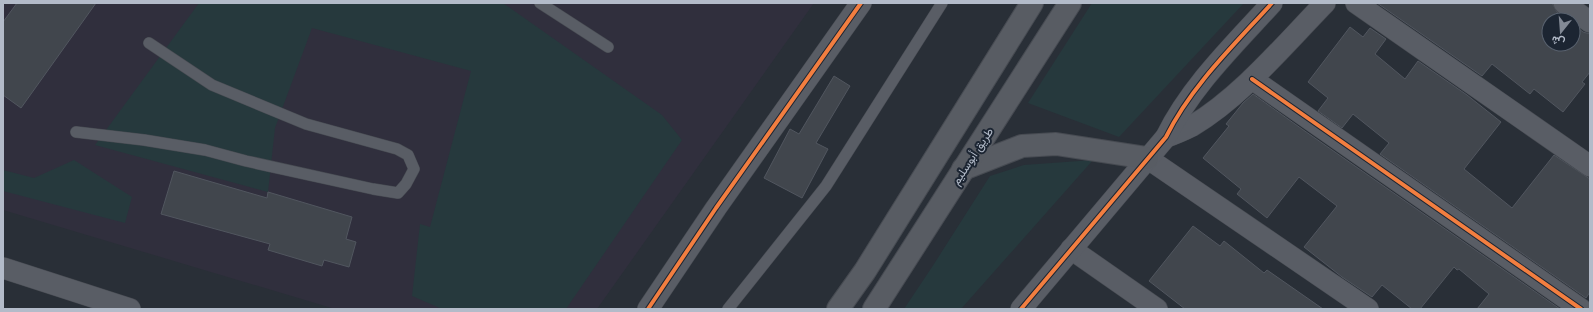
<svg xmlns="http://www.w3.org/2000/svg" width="1593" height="312" font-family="Quicksand,Vazirmatn,sans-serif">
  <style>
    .medical { fill: #302f3d }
    .green { fill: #26393d }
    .building { fill: #41464d; stroke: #51565f }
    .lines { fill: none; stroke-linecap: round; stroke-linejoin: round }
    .lane-casing { stroke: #474b52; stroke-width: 12 }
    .street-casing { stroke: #474b52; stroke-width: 22 }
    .secondary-casing { stroke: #474b52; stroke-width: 24 }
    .lane { stroke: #595d65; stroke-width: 11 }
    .street { stroke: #595d65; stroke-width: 21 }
    .secondary { stroke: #585c63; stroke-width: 22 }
    .cycleway-casing { stroke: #1c2532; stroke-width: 6 }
    .cycleway { stroke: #f27e40; stroke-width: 4 }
    .labels { text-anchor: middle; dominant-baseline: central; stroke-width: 4; stroke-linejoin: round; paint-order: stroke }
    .street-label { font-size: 12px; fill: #b3bbc9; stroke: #1c2532 }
  </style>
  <rect width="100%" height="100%" fill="#292f37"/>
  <!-- medical -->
  <path class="medical" d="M 3,3 L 814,3 L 597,309 L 335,309 L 3,210 Z"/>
  <!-- green -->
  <g class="green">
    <path d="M 199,3 L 503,3 L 662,115 L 682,140 L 566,309 L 442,309 L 412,296 L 420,224 L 430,227 L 471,71 L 312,28 L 275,128 L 268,192 L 95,145 Z"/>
    <path d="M 1092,3 L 1244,3 L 1119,137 L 1028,103 Z"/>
    <path d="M 74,160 L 132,197 L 125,223 L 3,191 L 3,170 L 34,178 Z"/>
    <path d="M 1093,160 L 961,309 L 904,309 L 934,264 L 990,176 L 1024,165 Z"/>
  </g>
  <!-- building -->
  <g class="building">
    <path d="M 17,3 L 96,3 L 21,108 L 3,95 L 3,22 Z"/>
    <path d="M 1377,3 L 1552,3 L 1557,12 L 1567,20 L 1549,20 L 1549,44 L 1573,44 L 1573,24 L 1583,32 L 1590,34 L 1590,72 L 1582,82 L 1585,84 L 1563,112 L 1534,89 L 1530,94 L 1492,64 L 1482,76 Z"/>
    <path d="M 1350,27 L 1363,37 L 1370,28 L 1386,39 L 1375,54 L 1405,79 L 1418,61 L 1467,95 L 1501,122 L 1464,169 L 1512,208 L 1554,155 L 1590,179 L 1590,292 L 1586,298 L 1380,154 L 1389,143 L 1353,114 L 1342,128 L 1318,111 L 1328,98 L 1308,82 Z"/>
    <path d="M 834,76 L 850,86 L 816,143 L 828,149 L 802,198 L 764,178 L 790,129 L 799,134 Z"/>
    <path d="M 1253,94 L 1302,129 L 1560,309 L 1477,309 L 1489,294 L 1459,269 L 1457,270 L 1454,267 L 1420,309 L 1412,309 L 1382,285 L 1372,297 L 1342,277 L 1304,247 L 1337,206 L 1299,177 L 1267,218 L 1237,194 L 1241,189 L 1203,158 L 1229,126 L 1226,124 L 1243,103 Z"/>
    <path d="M 174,171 L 267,198 L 268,192 L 352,217 L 346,239 L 356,242 L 349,267 L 324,260 L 322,266 L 268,250 L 270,244 L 161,214 Z"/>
    <path d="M 1193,226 L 1220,246 L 1224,241 L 1264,273 L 1267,270 L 1323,309 L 1185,309 L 1149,281 Z"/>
  </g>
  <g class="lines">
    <defs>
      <g id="lane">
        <path d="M 540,3 L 608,47"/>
        <path d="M 76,132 L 144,140 L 205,150 L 246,161 L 373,189 L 398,193 L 406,184 L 414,169 L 408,155 L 397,149 L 306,124 L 212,85 L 149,43"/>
        <path d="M 728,309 L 826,186 L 942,3"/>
      </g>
      <g id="street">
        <path d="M 1356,3 L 1590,166"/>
        <path d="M 1564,3 L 1590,22"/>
        <path d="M 1252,79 L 1581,309"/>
        <path d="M 1166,137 C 1175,134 1184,130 1192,126 C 1241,97 1285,44 1325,3"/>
        <path d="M 1147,158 L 1368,309"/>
        <path d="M 1071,249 L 1157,309"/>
        <path d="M 3,268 L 130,309"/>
        <path d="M 648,309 L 716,208 L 861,3"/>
        <path d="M 1021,309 L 1166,137 C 1191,86 1234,45 1272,3"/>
      </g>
      <g id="secondary">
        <path d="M 963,169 L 1022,146 L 1056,144 L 1147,158"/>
        <path d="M 838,309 L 865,271 L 1032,3"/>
        <path d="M 874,309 L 1070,3"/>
      </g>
    </defs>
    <!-- lane casing -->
    <use href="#lane" class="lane-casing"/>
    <!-- street casing -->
    <use href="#street" class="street-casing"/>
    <!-- secondary casing -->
    <use href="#secondary" class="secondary-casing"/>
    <!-- lane -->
    <use href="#lane" class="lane"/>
    <!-- street -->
    <use href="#street" class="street"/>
    <!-- secondary -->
    <use href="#secondary" class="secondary"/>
    <defs>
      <g id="cycleway">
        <path d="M 1252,79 L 1581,309"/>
        <path d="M 648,309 L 716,208 L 861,3"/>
        <path d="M 1021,309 L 1166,137 C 1191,86 1234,45 1272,3"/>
      </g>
    </defs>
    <!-- cycleway casing -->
    <use href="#cycleway" class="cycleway-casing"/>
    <!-- cycleway -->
    <use href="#cycleway" class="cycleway"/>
  </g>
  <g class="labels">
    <!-- street labels -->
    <g class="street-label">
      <text transform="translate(972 156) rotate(-57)">طريق أبوسليم</text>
    </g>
  </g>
  <!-- border -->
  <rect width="1593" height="312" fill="none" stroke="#b3bbc9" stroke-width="8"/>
  <!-- north arrow -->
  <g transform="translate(1561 32) rotate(197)"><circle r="19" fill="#1c2532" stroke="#58616e"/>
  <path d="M0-3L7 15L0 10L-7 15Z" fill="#838a96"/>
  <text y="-6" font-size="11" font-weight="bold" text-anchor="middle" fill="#b3bbc9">ش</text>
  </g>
</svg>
